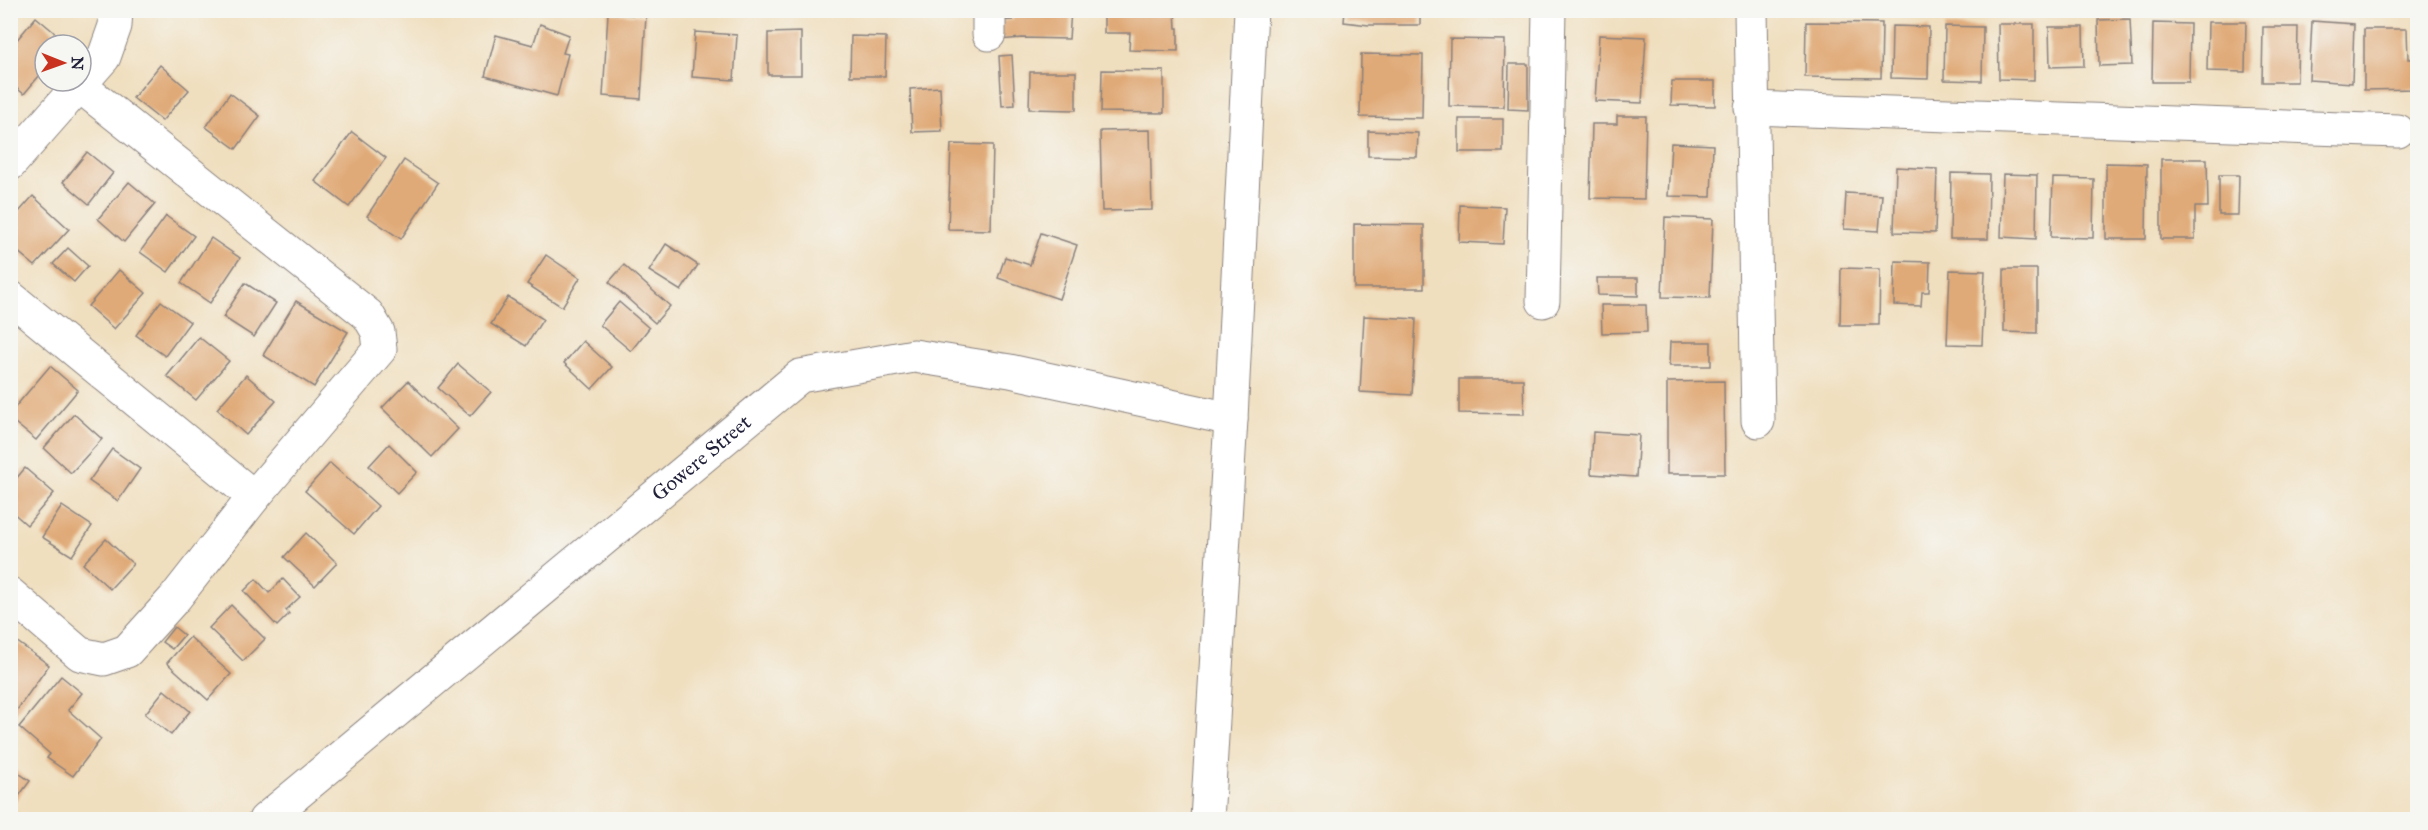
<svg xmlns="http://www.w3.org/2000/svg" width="2428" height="830" font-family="'IM FELL Great Primer',serif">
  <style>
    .building { fill: #e0aa78 }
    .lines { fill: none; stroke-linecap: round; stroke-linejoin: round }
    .street-casing { stroke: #89807d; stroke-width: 35 }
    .street { stroke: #fff; stroke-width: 33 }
    .labels { text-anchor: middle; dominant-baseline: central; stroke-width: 6; stroke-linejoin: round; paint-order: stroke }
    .street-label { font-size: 21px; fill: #22223b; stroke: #f6f6f2 }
  </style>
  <rect width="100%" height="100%" fill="#f6f6f2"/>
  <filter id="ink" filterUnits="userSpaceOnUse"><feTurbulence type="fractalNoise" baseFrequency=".0167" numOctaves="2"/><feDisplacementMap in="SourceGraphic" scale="12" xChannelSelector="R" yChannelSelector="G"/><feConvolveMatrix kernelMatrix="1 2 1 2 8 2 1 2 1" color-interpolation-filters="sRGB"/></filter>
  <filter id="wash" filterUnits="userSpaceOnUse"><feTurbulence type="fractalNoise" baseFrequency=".008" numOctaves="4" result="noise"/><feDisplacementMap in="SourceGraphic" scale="24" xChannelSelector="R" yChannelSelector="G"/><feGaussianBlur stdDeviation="1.35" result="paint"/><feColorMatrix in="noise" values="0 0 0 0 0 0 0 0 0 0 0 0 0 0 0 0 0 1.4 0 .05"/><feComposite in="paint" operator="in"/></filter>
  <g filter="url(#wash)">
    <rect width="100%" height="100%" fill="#f0dfbf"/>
    <g id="blocks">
      <!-- building -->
      <g class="building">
        <path d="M 1013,10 L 1071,10 L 1069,39 L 1022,38 L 999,40 L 997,21 L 1013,20 Z"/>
        <path d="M 1104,10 L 1175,10 L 1176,28 L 1178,28 L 1178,51 L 1129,50 L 1130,33 L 1104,33 Z"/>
        <path d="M 1345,10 L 1420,10 L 1420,25 L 1369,25 L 1344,22 Z"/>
        <path d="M 608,13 L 646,16 L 641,99 L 603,96 Z"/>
        <path d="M 36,17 L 67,43 L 65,45 L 45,45 L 45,69 L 24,94 L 10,83 L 10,48 Z"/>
        <path d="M 2130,19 L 2132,65 L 2099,66 L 2098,20 Z"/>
        <path d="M 2312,21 L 2354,24 L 2352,83 L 2309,80 Z"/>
        <path d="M 1806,22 L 1882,23 L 1881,78 L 1805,77 Z"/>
        <path d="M 2208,22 L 2246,22 L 2245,72 L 2207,71 Z"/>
        <path d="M 2153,23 L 2190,24 L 2189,82 L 2152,82 Z"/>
        <path d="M 540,24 L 569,35 L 563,53 L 568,54 L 557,96 L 485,76 L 496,35 L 533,45 Z"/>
        <path d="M 1998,24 L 2034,24 L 2034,80 L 1999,79 Z"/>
        <path d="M 1892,26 L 1929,27 L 1928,79 L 1891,78 Z"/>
        <path d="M 1945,26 L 1983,27 L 1982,81 L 1944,80 Z"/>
        <path d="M 2049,27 L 2083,27 L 2084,66 L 2050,67 Z"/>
        <path d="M 2263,27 L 2298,27 L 2297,82 L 2262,82 Z"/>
        <path d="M 2364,29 L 2407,29 L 2408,59 L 2417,59 L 2417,89 L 2364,90 Z"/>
        <path d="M 695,32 L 737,35 L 734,80 L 692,77 Z"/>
        <path d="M 801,32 L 801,75 L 768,75 L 768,33 Z"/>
        <path d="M 1599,35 L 1646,37 L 1642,103 L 1595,101 Z"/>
        <path d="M 851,36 L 886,37 L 885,76 L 850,76 Z"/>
        <path d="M 1450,39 L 1505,40 L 1504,107 L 1449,106 Z"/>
        <path d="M 1361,54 L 1423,55 L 1422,118 L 1360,117 Z"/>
        <path d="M 1012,55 L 1015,105 L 1002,106 L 999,56 Z"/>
        <path d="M 1509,64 L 1528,64 L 1528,110 L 1508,109 Z"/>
        <path d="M 160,65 L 189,90 L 162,121 L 133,98 Z"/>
        <path d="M 1102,70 L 1164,71 L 1164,113 L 1101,112 Z"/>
        <path d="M 1030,72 L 1076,72 L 1076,110 L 1029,109 Z"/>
        <path d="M 1672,81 L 1715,81 L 1715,106 L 1671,105 Z"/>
        <path d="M 940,87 L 942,131 L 912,132 L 910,89 Z"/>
        <path d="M 230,93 L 260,116 L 236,149 L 206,127 Z"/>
        <path d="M 1617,116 L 1646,116 L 1644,199 L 1590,198 L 1592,124 L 1617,124 Z"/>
        <rect x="1459" y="119" width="44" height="33"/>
        <path d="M 1150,130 L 1152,210 L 1102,211 L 1100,131 Z"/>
        <path d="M 1368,131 L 1418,133 L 1417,157 L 1368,156 Z"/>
        <path d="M 352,132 L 386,158 L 349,207 L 315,181 Z"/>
        <path d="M 1671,143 L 1713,145 L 1711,197 L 1668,196 Z"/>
        <path d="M 951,144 L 993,145 L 991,230 L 948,229 Z"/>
        <path d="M 87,152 L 113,173 L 89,204 L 63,182 Z"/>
        <path d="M 2161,159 L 2207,159 L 2208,207 L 2195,207 L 2195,239 L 2161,239 Z"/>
        <path d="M 404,160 L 438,183 L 401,239 L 367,216 Z"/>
        <path d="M 2106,163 L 2147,164 L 2146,239 L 2106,239 Z"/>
        <path d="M 1896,167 L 1937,169 L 1935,233 L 1894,232 Z"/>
        <path d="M 1951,173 L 1989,174 L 1988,239 L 1950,239 Z"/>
        <path d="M 2003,174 L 2037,175 L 2036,239 L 2001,237 Z"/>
        <path d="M 2219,175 L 2239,175 L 2238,215 L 2219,215 Z"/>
        <path d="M 2053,178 L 2094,179 L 2093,238 L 2051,237 Z"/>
        <path d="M 129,182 L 155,204 L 124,242 L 98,219 Z"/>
        <path d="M 1846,193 L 1882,195 L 1879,231 L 1844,229 Z"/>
        <path d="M 33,196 L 69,229 L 35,266 L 10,245 L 10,222 Z"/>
        <path d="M 1460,205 L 1505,207 L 1503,244 L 1459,242 Z"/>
        <path d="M 166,216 L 194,236 L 168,272 L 140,252 Z"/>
        <path d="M 1665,217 L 1713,219 L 1710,298 L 1662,297 Z"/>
        <path d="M 1354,224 L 1424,225 L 1424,288 L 1354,288 Z"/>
        <path d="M 1041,233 L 1077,245 L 1059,299 L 998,278 L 1005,257 L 1030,265 Z"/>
        <path d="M 211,238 L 240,258 L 210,303 L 181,283 Z"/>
        <path d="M 666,244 L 698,265 L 681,291 L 649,271 Z"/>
        <path d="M 68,248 L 88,266 L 74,282 L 53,264 Z"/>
        <path d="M 546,255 L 580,278 L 562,307 L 527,284 Z"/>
        <path d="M 1895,261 L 1930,262 L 1929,292 L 1922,292 L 1921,306 L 1894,305 Z"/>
        <path d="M 624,265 L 670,306 L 655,323 L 609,282 Z"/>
        <path d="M 1841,268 L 1880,269 L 1879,325 L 1840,325 Z"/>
        <path d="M 2004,269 L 2037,269 L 2037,333 L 2004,332 Z"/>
        <path d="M 119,270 L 146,293 L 114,329 L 88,306 Z"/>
        <path d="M 1950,270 L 1985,271 L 1982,345 L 1947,344 Z"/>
        <path d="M 1597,278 L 1638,278 L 1638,296 L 1598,295 Z"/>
        <path d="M 245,283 L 276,303 L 254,337 L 223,317 Z"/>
        <path d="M 508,297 L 543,319 L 526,346 L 491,324 Z"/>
        <path d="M 161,301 L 190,322 L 165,356 L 136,335 Z"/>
        <path d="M 296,301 L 348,332 L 314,387 L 263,355 Z"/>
        <path d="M 619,302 L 649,328 L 631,351 L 600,325 Z"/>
        <path d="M 1601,305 L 1646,305 L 1647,332 L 1602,333 Z"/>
        <path d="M 1364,316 L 1416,319 L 1412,395 L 1360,392 Z"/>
        <path d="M 199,337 L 229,361 L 196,400 L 167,376 Z"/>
        <path d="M 583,341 L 612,367 L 592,389 L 564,363 Z"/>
        <path d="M 1670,342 L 1711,342 L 1711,366 L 1669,366 Z"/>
        <path d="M 458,364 L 491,392 L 470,416 L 438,388 Z"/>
        <path d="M 50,366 L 78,390 L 36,440 L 10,419 L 10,413 Z"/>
        <path d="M 246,375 L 276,401 L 246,435 L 217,409 Z"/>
        <path d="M 1459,379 L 1523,379 L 1524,414 L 1459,413 Z"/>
        <path d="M 408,381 L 458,429 L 432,457 L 382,408 Z"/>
        <path d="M 1724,381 L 1725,474 L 1667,474 L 1667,382 Z"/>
        <path d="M 74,414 L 102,439 L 71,473 L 44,448 Z"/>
        <path d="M 1593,432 L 1639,435 L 1636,477 L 1591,474 Z"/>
        <path d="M 389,444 L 417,472 L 397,493 L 369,466 Z"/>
        <path d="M 112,449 L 140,469 L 118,501 L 89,481 Z"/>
        <path d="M 330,463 L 378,506 L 354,534 L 305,491 Z"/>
        <path d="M 25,468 L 54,493 L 27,525 L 10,510 L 10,486 Z"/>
        <path d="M 62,506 L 92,526 L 72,556 L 42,537 Z"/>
        <path d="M 306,533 L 337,563 L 315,586 L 284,557 Z"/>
        <path d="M 106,539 L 133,564 L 110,589 L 83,564 Z"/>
        <path d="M 256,579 L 269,593 L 283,579 L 300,597 L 286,610 L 289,614 L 277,626 L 244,591 Z"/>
        <path d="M 231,605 L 265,639 L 243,661 L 209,628 Z"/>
        <path d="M 174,627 L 184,635 L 172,649 L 162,642 Z"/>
        <path d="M 190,637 L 231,674 L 208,700 L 167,663 Z"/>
        <path d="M 16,641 L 49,665 L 10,720 L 10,649 Z"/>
        <path d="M 61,676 L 82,693 L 68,710 L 101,739 L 73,776 L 47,758 L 50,754 L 19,727 Z"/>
        <path d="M 164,690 L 190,711 L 171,735 L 145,714 Z"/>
        <path d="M 10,767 L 30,781 L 10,808 Z"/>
      </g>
    </g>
  </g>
  <g filter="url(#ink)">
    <use href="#blocks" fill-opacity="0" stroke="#89807d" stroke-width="1.5"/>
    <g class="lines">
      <defs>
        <g id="street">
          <path d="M 1751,10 L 1758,421"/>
          <path d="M 989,34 L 989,10"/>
          <path d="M 80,86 L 368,315 L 378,332 L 380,349 L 254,497"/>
          <path d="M 1751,108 L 2398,131"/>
          <path d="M 10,164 L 104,57 L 115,26 L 116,10"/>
          <path d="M 10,297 L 254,497 L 175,598 L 127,651 L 104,659 L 80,654 L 10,594"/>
          <path d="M 1543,301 L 1549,10"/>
          <path id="s1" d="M 265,820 L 800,376 L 914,356 L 1010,371 L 1231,419"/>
          <path d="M 1207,820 L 1231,419 L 1251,10"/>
        </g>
      </defs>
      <!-- street casing -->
      <use href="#street" class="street-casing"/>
      <!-- street -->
      <use href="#street" class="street"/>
    </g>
  </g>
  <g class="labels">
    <!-- street labels -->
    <g class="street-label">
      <text stroke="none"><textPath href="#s1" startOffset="567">Gowere Street</textPath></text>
    </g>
  </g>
  <!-- margin -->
  <rect width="2428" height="830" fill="none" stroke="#f6f6f2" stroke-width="36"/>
  <!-- north arrow -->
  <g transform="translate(63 63) rotate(91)"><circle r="28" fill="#f6f6f2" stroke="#a1a1a9" stroke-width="1.5"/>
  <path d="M0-4.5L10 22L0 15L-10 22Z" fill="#c8321e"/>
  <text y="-9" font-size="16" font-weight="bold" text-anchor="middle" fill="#22223b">N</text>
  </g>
</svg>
